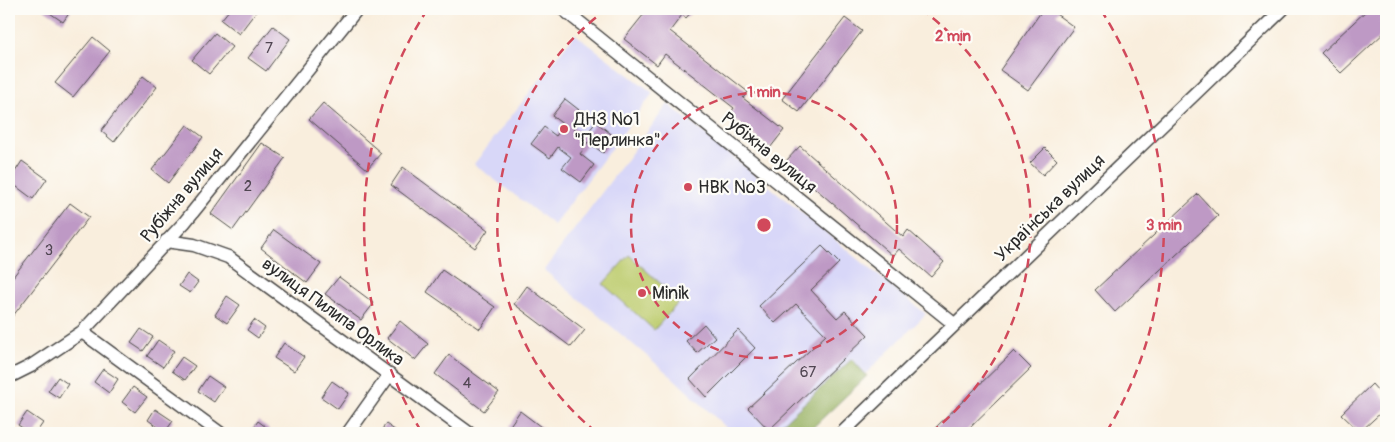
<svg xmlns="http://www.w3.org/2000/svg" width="1395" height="442" font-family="Pangolin,sans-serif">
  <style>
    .built { fill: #d8d7f8 }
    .green { fill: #bdcc6e; stroke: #747c4c }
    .forest { fill: #96b061; stroke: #606e46 }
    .building { fill: #be99c5 }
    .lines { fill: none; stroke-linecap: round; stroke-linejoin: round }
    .street-casing { stroke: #4a4846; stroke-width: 15 }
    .street { stroke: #fff; stroke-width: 12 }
    .ring { fill: none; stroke: #d1495b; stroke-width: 2.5; stroke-dasharray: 9 6 }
    .poi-dot { fill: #d1495b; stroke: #fdfcf7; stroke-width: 2 }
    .labels { text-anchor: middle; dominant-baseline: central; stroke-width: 4.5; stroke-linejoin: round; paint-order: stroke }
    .number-label { font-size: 15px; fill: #504652 }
    .poi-label { font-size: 18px; fill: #2b2b2b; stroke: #fdfcf7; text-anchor: start }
    .street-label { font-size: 18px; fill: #2b2b2b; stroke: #fdfcf7 }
    .centre { fill: #d1495b; stroke: #fdfcf7; stroke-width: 2.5 }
    .ring-label { font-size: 15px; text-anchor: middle; font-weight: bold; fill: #d1495b; stroke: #fdfcf7; stroke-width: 4.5; stroke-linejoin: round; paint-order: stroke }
  </style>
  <rect width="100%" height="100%" fill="#fdfcf7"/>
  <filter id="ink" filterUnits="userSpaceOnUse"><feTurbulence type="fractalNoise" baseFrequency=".02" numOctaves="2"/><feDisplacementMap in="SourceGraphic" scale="10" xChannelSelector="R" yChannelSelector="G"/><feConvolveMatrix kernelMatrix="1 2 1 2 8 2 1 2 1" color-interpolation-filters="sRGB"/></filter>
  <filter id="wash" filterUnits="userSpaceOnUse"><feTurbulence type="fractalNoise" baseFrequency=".0096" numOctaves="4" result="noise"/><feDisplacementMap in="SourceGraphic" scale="20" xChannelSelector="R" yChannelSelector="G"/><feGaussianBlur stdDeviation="1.12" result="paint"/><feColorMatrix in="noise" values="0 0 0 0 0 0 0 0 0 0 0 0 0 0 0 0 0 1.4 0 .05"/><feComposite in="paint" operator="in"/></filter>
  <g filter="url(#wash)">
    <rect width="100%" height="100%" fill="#f9eedd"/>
    <!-- built -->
    <g class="built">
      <path d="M 575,34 L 653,93 L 554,225 L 474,164 Z"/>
      <path d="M 668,104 L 926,314 L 806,433 L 732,433 L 672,377 L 544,270 Z"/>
    </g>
    <!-- green -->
    <path class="green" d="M 629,255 L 680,301 L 654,330 L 603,284 Z"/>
    <!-- forest -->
    <path class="forest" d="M 852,359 L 867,376 L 807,433 L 772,433 Z"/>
    <g id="blocks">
      <!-- building -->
      <g class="building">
        <path d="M 44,9 L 72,9 L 63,22 Z"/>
        <path d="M 230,9 L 258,9 L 239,34 L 221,20 Z"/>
        <path d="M 648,9 L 694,9 L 686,18 L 682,15 L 670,31 L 748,92 L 743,98 L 784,130 L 770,148 L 729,115 L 734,108 L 665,54 L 657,65 L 624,39 Z"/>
        <path d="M 1036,9 L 1061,9 L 1056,14 L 1074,27 L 1028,90 L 1000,70 L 1041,12 Z"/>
        <path d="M 1368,9 L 1386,9 L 1386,31 L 1341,73 L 1321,53 Z"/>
        <path d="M 845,18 L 862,31 L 799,112 L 782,99 Z"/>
        <path d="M 273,26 L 290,39 L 266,71 L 248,58 Z"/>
        <path d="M 215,33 L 232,47 L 209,74 L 192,60 Z"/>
        <path d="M 93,37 L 110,51 L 73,97 L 55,83 Z"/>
        <path d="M 143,76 L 157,87 L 114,142 L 101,131 Z"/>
        <path d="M 565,99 L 583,113 L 573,127 L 585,136 L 596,122 L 615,137 L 603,153 L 588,142 L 580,154 L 594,165 L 581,182 L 562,168 L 571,157 L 558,147 L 550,158 L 531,144 L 544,127 L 556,136 L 564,125 L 552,116 Z"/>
        <path d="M 323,103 L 381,153 L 367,169 L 309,119 Z"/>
        <path d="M 187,125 L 203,137 L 168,183 L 152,170 Z"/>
        <path d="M 262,143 L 285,158 L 233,230 L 211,214 Z"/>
        <path d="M 800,146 L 903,237 L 908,230 L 944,262 L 931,277 L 899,249 L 893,256 L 785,162 Z"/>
        <path d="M 1045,148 L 1057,160 L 1043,175 L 1030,163 Z"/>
        <path d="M 22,161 L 47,179 L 33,199 L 9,181 Z"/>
        <path d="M 403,167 L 488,230 L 475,248 L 391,185 Z"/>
        <path d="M 1198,194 L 1218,216 L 1115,312 L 1095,290 Z"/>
        <path d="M 70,203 L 89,217 L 9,321 L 9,282 Z"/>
        <path d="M 274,230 L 321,264 L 307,283 L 261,248 Z"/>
        <path d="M 822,246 L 839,263 L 811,290 L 837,318 L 845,311 L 868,335 L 769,430 L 748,408 L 826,335 L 796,304 L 775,323 L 759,306 Z"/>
        <path d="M 442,270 L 495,307 L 480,329 L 427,292 Z"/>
        <path d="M 187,274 L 198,282 L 190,293 L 179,286 Z"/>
        <path d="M 339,277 L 374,303 L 361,320 L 325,294 Z"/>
        <path d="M 527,286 L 585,330 L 571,347 L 514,304 Z"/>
        <path d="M 227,296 L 240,305 L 227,323 L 215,315 Z"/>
        <path d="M 254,320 L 265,328 L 258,338 L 247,330 Z"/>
        <path d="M 400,321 L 428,344 L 415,360 L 387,338 Z"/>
        <path d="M 704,324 L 715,337 L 697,353 L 686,341 Z"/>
        <path d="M 141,329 L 153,337 L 143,351 L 131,343 Z"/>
        <path d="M 738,330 L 755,348 L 706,397 L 690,379 Z"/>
        <path d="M 158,340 L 174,351 L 163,367 L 147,356 Z"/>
        <path d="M 284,343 L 304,357 L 294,371 L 274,358 Z"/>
        <path d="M 1014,351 L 1031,368 L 964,433 L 930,433 Z"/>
        <path d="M 449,355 L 499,392 L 484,411 L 435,374 Z"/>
        <path d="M 182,357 L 195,366 L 185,380 L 172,371 Z"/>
        <path d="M 103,369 L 118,379 L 109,393 L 94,382 Z"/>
        <path d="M 208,376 L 224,387 L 214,402 L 198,391 Z"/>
        <path d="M 58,377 L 68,384 L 59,398 L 48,391 Z"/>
        <path d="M 332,381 L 349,393 L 338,409 L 321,397 Z"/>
        <path d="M 1372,384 L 1386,400 L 1386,408 L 1360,432 L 1341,414 Z"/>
        <path d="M 133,387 L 147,397 L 135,412 L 122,402 Z"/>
        <path d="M 155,409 L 173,421 L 165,432 L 148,420 Z"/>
        <path d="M 520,411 L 549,433 L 517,433 L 509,427 Z"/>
        <path d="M 27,412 L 43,423 L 36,433 L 30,433 L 18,425 Z"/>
        <path d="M 258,421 L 270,430 L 267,433 L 251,431 Z"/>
        <path d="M 386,424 L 399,433 L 379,433 Z"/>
      </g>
    </g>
  </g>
  <g filter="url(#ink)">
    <use href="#blocks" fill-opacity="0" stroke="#4a4846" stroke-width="1"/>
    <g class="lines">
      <defs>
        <g id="street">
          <path d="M 563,9 L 954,324"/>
          <path d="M 166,241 L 194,245 L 228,257 L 469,433"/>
          <path d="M 82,332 L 220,433"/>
          <path d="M 9,377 L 31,366 L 82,332 L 184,223 L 357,9"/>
          <path d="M 348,433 L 390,374"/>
          <path d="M 842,433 L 1283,9"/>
        </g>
      </defs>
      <!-- street casing -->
      <use href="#street" class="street-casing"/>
      <!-- street -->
      <use href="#street" class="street"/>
    </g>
  </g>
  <!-- distance rings -->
  <g class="ring">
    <circle cx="764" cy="225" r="133"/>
    <path d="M596 432A267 267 0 0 1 607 9M921 9A267 267 0 0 1 932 432"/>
    <path d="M421 431A400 400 0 0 1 427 10M1101 10A400 400 0 0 1 1107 431"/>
  </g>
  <!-- markers -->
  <g class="poi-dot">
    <circle cx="564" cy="129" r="5"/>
    <circle cx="688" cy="187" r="5"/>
    <circle cx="642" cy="293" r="5"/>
  </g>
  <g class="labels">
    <!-- number labels -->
    <g class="number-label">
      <text x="269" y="48">7</text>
      <text x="248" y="186">2</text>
      <text x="49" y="250">3</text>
      <text x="808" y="372">67</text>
      <text x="467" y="383">4</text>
    </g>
    <!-- poi labels -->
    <g class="poi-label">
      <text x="574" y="119">ДНЗ №1<tspan x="574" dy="21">"Перлинка"</tspan></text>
      <text x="698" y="187">НВК №3</text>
      <text x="652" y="293">Minik</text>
    </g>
    <!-- street labels -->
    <g class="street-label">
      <text transform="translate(769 153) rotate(39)">Рубіжна вулиця</text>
      <text transform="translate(182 195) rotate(-50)">Рубіжна вулиця</text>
      <text transform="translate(1050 208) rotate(-44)">Українська вулиця</text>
      <text transform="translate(333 312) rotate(36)">вулиця Пилипа Орлика</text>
    </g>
  </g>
  <circle cx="764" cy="225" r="8" class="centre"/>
  <g class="ring-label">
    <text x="953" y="41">2 min</text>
    <text x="764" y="97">1 min</text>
    <text x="1164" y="230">3 min</text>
  </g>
  <!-- margin -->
  <rect width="1395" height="442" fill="none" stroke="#fdfcf7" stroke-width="30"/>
</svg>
